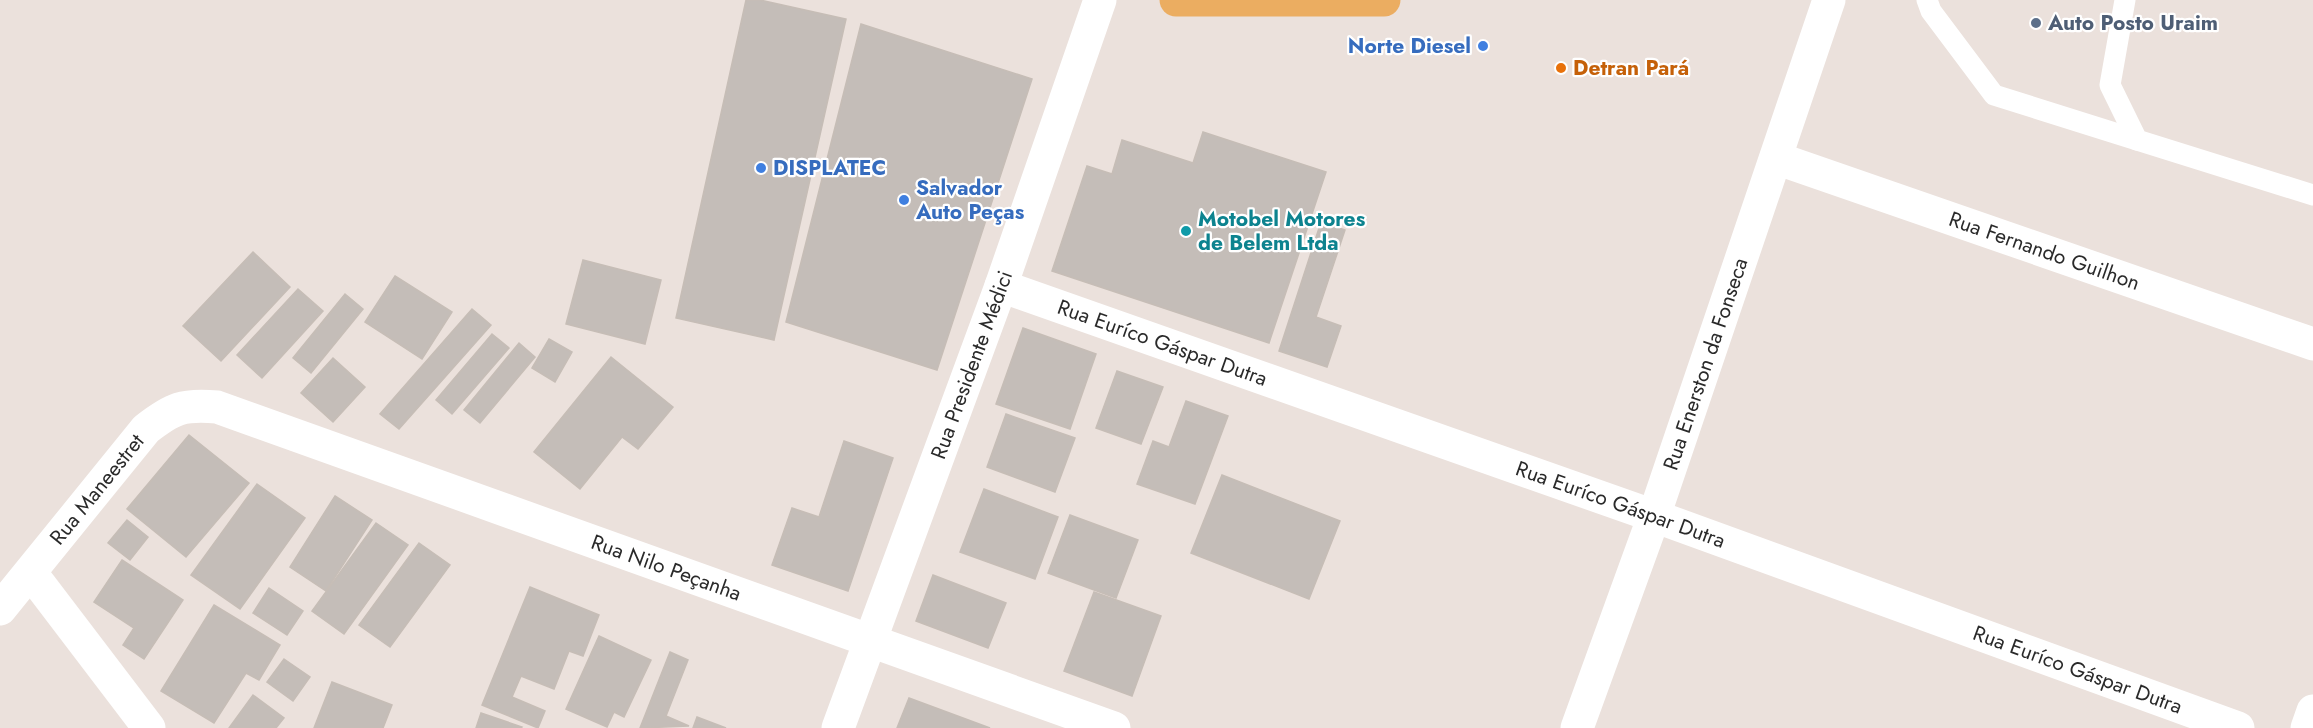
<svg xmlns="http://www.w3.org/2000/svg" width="2313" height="728" font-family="Jost,sans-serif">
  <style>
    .building { fill: #c4bdb8; stroke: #c6bdb6; stroke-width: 1.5 }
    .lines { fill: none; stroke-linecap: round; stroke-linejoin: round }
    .lane { stroke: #fff; stroke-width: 21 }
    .street { stroke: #fff; stroke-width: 33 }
    .primary { stroke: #ebad61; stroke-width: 33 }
    .service-dot { fill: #5c6f8a; stroke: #fff; stroke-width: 2 }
    .shop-dot { fill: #3f7fe0; stroke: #fff; stroke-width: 2 }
    .food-dot { fill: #e8710a; stroke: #fff; stroke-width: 2 }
    .culture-dot { fill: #0f9aa8; stroke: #fff; stroke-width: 2 }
    .labels { text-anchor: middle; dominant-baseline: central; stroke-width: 4.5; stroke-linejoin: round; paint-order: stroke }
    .service-label { font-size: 21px; font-weight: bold; fill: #4e5e75; stroke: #fff; text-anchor: start }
    .shop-label { font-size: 21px; font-weight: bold; fill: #366cbe; stroke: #fff; text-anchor: start }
    .food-label { font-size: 21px; font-weight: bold; fill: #c56008; stroke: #fff; text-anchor: start }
    .culture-label { font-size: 21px; font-weight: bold; fill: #0d838f; stroke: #fff; text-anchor: start }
    .street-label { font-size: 21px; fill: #2a2a2a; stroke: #fff }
  </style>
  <rect width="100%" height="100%" fill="#ebe1dc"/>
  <!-- building -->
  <g class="building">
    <path d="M 746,0 L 760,0 L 846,19 L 774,340 L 676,318 Z"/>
    <path d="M 861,24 L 1032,79 L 937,370 L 786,322 Z"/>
    <path d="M 1203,132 L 1326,172 L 1269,343 L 1052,271 L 1087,166 L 1112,174 L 1122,140 L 1193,163 Z"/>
    <path d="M 1321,222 L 1345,230 L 1316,317 L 1341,326 L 1327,367 L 1279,351 Z"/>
    <path d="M 253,252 L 290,287 L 221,361 L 183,326 Z"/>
    <path d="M 583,260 L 661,280 L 645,344 L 566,324 Z"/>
    <path d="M 395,276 L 452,312 L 422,359 L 365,322 Z"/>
    <path d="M 298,289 L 323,311 L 262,378 L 237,355 Z"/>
    <path d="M 345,294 L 363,309 L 311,373 L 293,358 Z"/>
    <path d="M 472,309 L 491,325 L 399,429 L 380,414 Z"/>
    <path d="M 1023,328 L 1096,354 L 1070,429 L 996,404 Z"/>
    <path d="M 492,334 L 509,348 L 452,414 L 436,400 Z"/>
    <path d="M 549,339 L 572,352 L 555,382 L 532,368 Z"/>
    <path d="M 519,343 L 535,357 L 480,423 L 464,410 Z"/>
    <path d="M 611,357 L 673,407 L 638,449 L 622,437 L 580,489 L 534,452 Z"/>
    <path d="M 333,358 L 365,387 L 333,422 L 301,393 Z"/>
    <path d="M 1117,371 L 1163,387 L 1141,444 L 1096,428 Z"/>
    <path d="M 1186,401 L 1228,416 L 1195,504 L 1137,484 L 1153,441 L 1169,447 Z"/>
    <path d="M 1006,414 L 1075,438 L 1055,492 L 987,467 Z"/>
    <path d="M 189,435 L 249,483 L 186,557 L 127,509 Z"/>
    <path d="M 844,441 L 893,458 L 848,591 L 772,565 L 792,508 L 819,517 Z"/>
    <path d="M 1222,475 L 1340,521 L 1309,599 L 1191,553 Z"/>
    <path d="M 257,484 L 305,518 L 240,609 L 191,575 Z"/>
    <path d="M 984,489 L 1058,517 L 1035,579 L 960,552 Z"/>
    <path d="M 335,496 L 372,520 L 326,591 L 290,567 Z"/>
    <path d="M 1070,515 L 1138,540 L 1116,598 L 1048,573 Z"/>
    <path d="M 127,520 L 148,537 L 130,560 L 108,543 Z"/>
    <path d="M 376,523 L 408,545 L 344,634 L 312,611 Z"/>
    <path d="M 419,543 L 450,565 L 390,647 L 359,625 Z"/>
    <path d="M 122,560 L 183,600 L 144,659 L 123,645 L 134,628 L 94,602 Z"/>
    <path d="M 933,575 L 1006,603 L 988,648 L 916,621 Z"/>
    <path d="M 530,587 L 599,615 L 583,656 L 569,651 L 554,689 L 521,676 L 512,697 L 545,711 L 538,728 L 482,705 Z"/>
    <path d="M 269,588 L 303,611 L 287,635 L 253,613 Z"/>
    <path d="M 1094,592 L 1161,616 L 1132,696 L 1064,671 Z"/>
    <path d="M 214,605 L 280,645 L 259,680 L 246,673 L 214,723 L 161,691 Z"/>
    <path d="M 599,636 L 651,660 L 624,717 L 614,712 L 607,727 L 566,709 Z"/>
    <path d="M 670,652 L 688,660 L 666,716 L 689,726 L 640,728 Z"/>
    <path d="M 284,659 L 310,677 L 293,701 L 267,682 Z"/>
    <path d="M 332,682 L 392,705 L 383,728 L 314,728 Z"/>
    <path d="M 253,695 L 284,718 L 276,728 L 229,728 Z"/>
    <path d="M 909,698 L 990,728 L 897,728 Z"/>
    <path d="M 481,713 L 522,727 L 521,728 L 476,728 Z"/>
    <path d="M 697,717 L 726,728 L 693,728 Z"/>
  </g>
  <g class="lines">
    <!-- lane -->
    <g class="lane">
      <path d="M 1927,0 L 1931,11 L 1994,95 L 2137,140"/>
      <path d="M 2125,0 L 2110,85 L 2137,140 L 2313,195"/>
    </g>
    <!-- street -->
    <g class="street">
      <path id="s1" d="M 1776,158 L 2313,344"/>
      <path id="s2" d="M 1001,286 L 1654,516 L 2238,728"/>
      <path d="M 31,573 L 149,728"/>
      <path id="s3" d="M 0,609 L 146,429 C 173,408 183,404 217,407 L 1114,728"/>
      <path id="s4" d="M 838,728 L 1001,286 L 1100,0"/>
      <path id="s5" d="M 1577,728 L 1654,516 L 1829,0"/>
      <path d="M 2307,728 L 2313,711"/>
    </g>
    <!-- primary -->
    <path class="primary" d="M 1176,0 L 1384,0"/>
  </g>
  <!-- markers -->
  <circle class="service-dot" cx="2036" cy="23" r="6"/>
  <g class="shop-dot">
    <circle cx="1483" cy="46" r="6"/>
    <circle cx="761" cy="168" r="6"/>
    <circle cx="904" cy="200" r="6"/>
  </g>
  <circle class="food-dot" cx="1561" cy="68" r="6"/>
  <circle class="culture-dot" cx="1186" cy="231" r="6"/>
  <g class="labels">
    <!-- service labels -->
    <g class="service-label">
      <text x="2048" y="23">Auto Posto Uraim</text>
    </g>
    <!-- shop labels -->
    <g class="shop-label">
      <text x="1471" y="46" text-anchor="end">Norte Diesel</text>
      <text x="773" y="168">DISPLATEC</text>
      <text x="916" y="188">Salvador<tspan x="916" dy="24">Auto Peças</tspan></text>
    </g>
    <!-- food labels -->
    <g class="food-label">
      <text x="1573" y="68">Detran Pará</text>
    </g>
    <!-- culture labels -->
    <g class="culture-label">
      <text x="1198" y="219">Motobel Motores<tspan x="1198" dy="24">de Belem Ltda</tspan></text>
    </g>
    <!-- street labels -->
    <g class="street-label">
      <text stroke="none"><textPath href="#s1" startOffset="284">Rua Fernando Guilhon</textPath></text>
      <text stroke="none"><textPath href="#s2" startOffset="171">Rua Euríco Gáspar Dutra</textPath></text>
      <text stroke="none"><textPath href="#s4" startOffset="387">Rua Presidente Médici</textPath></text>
      <text stroke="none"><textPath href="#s5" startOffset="386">Rua Enerston da Fonseca</textPath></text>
      <text stroke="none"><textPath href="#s3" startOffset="154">Rua Maneestret</textPath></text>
      <text stroke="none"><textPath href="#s2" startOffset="657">Rua Euríco Gáspar Dutra</textPath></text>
      <text stroke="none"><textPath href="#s3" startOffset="786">Rua Nilo Peçanha</textPath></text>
      <text stroke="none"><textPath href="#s2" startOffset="1143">Rua Euríco Gáspar Dutra</textPath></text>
    </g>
  </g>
</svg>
